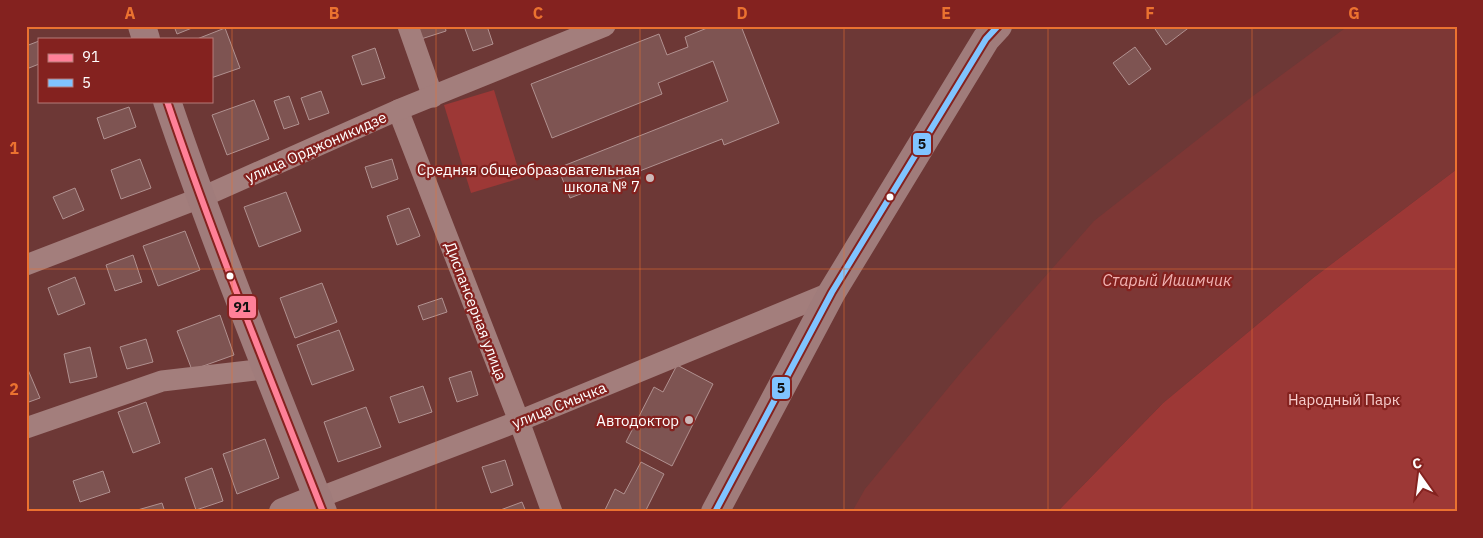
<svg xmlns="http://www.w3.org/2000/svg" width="1483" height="538" font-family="'IBM Plex Sans',sans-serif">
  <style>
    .green { fill: #9d3836 }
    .water { fill: #7d3735 }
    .building { fill: #7e5452; stroke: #b19190 }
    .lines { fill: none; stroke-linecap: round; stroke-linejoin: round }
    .minor { stroke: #a37e7c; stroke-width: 21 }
    .primary { stroke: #a07c7b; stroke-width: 28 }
    .bus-1-casing { stroke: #84221f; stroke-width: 10 }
    .bus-2-casing { stroke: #84221f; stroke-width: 10 }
    .bus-1 { stroke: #ff8098; stroke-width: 6 }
    .bus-2 { stroke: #80c4ff; stroke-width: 6 }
    .grid { fill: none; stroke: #eb7230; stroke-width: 1; stroke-opacity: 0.55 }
    .poi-dot { fill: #ccb9b9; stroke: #84221f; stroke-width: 2 }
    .bus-dot { fill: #fff; stroke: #84221f; stroke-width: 2 }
    .labels { text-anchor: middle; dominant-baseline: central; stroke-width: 4.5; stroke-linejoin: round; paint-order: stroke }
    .street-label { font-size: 15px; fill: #fff; stroke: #84221f }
    .poi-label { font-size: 15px; fill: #fff; stroke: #84221f; text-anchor: end }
    .park-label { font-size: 15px; fill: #f7cccc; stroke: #84221f }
    .water-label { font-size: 16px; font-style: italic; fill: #f1b3b3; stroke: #84221f }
    .line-badge { stroke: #84221f; stroke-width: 2 }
    .pale-badge-label { font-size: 14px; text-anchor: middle; font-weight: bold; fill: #111 }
    .neatline { fill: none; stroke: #eb7230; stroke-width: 2 }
    .grid-label { font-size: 16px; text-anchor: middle; font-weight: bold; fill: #eb7230 }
  </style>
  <rect width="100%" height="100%" fill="#6d3836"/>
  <!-- green -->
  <g class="green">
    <path d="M 494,90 L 521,178 L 471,193 L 444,105 Z"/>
    <path d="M 1457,169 L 1457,512 L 1057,512 L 1163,403 L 1313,278 Z"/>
  </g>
  <!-- water -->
  <path class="water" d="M 1348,26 L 1457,26 L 1457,169 L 1313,278 L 1163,403 L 1057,512 L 852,512 L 865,489 L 963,370 L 1094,221 L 1253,96 Z"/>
  <!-- building -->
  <g class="building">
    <path d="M 174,26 L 197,26 L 177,34 Z"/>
    <path d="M 413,26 L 445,26 L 446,31 L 418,40 Z"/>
    <path d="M 464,26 L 487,26 L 493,44 L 473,51 Z"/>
    <path d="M 712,26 L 741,26 L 779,123 L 724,145 L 722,139 L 570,198 L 558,168 L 728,101 L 713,61 L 658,83 L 662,94 L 552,138 L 531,84 L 659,34 L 667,55 L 688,47 L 685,37 Z"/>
    <path d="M 1153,26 L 1191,26 L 1166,45 Z"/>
    <path d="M 225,28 L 240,68 L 211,78 L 211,39 L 197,39 Z"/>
    <path d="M 39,41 L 39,64 L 29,68 L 26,59 L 26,46 Z"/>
    <path d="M 1135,47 L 1151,69 L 1129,85 L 1113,63 Z"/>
    <path d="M 375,48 L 385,78 L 362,85 L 352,56 Z"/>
    <path d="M 321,91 L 329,113 L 309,120 L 301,98 Z"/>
    <path d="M 289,96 L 299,124 L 284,129 L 274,101 Z"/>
    <path d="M 254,100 L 269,139 L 227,155 L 212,115 Z"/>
    <path d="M 129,107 L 136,127 L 104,139 L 97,118 Z"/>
    <path d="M 140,159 L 151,188 L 121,199 L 111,170 Z"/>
    <path d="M 392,159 L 398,179 L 372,188 L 365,167 Z"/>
    <path d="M 75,188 L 84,210 L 63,219 L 53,197 Z"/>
    <path d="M 286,192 L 301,231 L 259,247 L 244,207 Z"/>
    <path d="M 409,208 L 420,236 L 397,245 L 387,216 Z"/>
    <path d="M 185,231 L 200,270 L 158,286 L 143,246 Z"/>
    <path d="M 133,255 L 142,282 L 115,291 L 106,265 Z"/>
    <path d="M 75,277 L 85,304 L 58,315 L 48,288 Z"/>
    <path d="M 322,283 L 337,322 L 295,338 L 280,298 Z"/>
    <path d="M 442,298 L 447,312 L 423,320 L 418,306 Z"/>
    <path d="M 220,315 L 234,355 L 192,370 L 177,331 Z"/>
    <path d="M 339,330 L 354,370 L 312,385 L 297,345 Z"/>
    <path d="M 146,339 L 153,362 L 127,369 L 120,347 Z"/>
    <path d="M 90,347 L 97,377 L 70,383 L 64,354 Z"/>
    <path d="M 26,365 L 40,398 L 26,403 Z"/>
    <path d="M 677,365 L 713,384 L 672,466 L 626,442 L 654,387 L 663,392 Z"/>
    <path d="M 471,371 L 478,395 L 457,402 L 449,378 Z"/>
    <path d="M 423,386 L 432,412 L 399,423 L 390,397 Z"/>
    <path d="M 146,402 L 160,443 L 133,453 L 118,412 Z"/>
    <path d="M 366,407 L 381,447 L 338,462 L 324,422 Z"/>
    <path d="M 265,439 L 279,478 L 237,494 L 223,454 Z"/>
    <path d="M 505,460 L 513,485 L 491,493 L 482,467 Z"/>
    <path d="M 641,462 L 664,474 L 645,512 L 604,512 L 615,489 L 624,494 Z"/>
    <path d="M 212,468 L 223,501 L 196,510 L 185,478 Z"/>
    <path d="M 103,471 L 110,492 L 80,502 L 73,481 Z"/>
    <path d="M 522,502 L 526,512 L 495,512 Z"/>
    <path d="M 162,503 L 165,512 L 134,512 L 134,511 Z"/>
  </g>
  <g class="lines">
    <!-- minor -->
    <g class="minor">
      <path d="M 408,26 L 433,97"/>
      <path d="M 398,110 L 519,421 L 552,512"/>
      <path d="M 26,265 L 200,198 L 398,110 L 605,26"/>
      <path d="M 26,428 L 162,381 L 265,369"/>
      <path d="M 318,498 L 519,421 L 832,292"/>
    </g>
    <!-- primary -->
    <g class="primary">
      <path d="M 142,26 L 146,39"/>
      <path d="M 167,101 C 214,240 269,375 323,512"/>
      <path d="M 283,512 L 318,498"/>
      <path d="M 715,512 L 832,292 L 986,39 L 998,26"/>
    </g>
    <defs>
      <path id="bus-1" d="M 167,101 C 214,240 269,375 323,512"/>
      <path id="bus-2" d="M 715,512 L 832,292 L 986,39 L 998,26"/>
    </defs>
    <!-- bus-1 casing -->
    <use href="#bus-1" class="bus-1-casing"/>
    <!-- bus-2 casing -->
    <use href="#bus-2" class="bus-2-casing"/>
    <!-- bus-1 -->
    <use href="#bus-1" class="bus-1"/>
    <!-- bus-2 -->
    <use href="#bus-2" class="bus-2"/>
  </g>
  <!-- grid -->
  <path class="grid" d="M 232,26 L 232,512M 436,26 L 436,512M 640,26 L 640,512M 844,26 L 844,512M 1048,26 L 1048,512M 1252,26 L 1252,512M 26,269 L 1457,269"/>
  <!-- markers -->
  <g class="poi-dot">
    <circle cx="650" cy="178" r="5"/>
    <circle cx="689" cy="420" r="5"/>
  </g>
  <g class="bus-dot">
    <circle cx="890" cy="197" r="4.5"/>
    <circle cx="230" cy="276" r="4.5"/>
  </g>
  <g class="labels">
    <!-- street labels -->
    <g class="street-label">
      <text transform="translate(316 147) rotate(-24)">улица Орджоникидзе</text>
      <text transform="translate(476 311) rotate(69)">Диспансерная улица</text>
      <text transform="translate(559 405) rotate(-22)">улица Смычка</text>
    </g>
    <!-- poi labels -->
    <g class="poi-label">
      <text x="640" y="169">Средняя общеобразовательная<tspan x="640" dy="17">школа № 7</tspan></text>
      <text x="679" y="420">Автодоктор</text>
    </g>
    <!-- park labels -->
    <g class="park-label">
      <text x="1344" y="399">Народный Парк</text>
    </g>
    <!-- water labels -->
    <g class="water-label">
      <text x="1167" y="280">Старый Ишимчик</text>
    </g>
  </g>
  <g class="line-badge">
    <rect x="912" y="132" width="20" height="24" rx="5" fill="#80c4ff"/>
    <rect x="228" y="295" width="29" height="24" rx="5" fill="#ff8098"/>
    <rect x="771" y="376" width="20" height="24" rx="5" fill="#80c4ff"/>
  </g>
  <g class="pale-badge-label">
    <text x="922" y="149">5</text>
    <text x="242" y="312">91</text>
    <text x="781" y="393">5</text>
  </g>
  <!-- border -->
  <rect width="1483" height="538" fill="none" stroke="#84221f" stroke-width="55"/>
  <!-- legend -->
  <rect x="38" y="38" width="175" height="65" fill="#84221f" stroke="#b57a79"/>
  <rect x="48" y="54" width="25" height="8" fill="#ff8098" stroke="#b57a79"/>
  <text x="82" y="62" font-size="15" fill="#ffffff">91</text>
  <rect x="48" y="79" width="25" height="8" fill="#80c4ff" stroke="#b57a79"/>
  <text x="82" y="88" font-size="15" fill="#ffffff">5</text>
  <!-- north arrow -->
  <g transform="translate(1420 476) rotate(346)" stroke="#84221f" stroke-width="4" paint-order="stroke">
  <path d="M0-4L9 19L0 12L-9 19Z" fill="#ffffff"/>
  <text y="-8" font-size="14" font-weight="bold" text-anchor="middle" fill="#ffffff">С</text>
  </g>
  <rect x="28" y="28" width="1428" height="482" class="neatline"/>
  <g class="grid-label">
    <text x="130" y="19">A</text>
    <text x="334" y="19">B</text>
    <text x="538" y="19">C</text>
    <text x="742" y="19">D</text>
    <text x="946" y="19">E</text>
    <text x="1150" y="19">F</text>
    <text x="1354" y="19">G</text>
    <text x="14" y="154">1</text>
    <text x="14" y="395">2</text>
  </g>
</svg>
